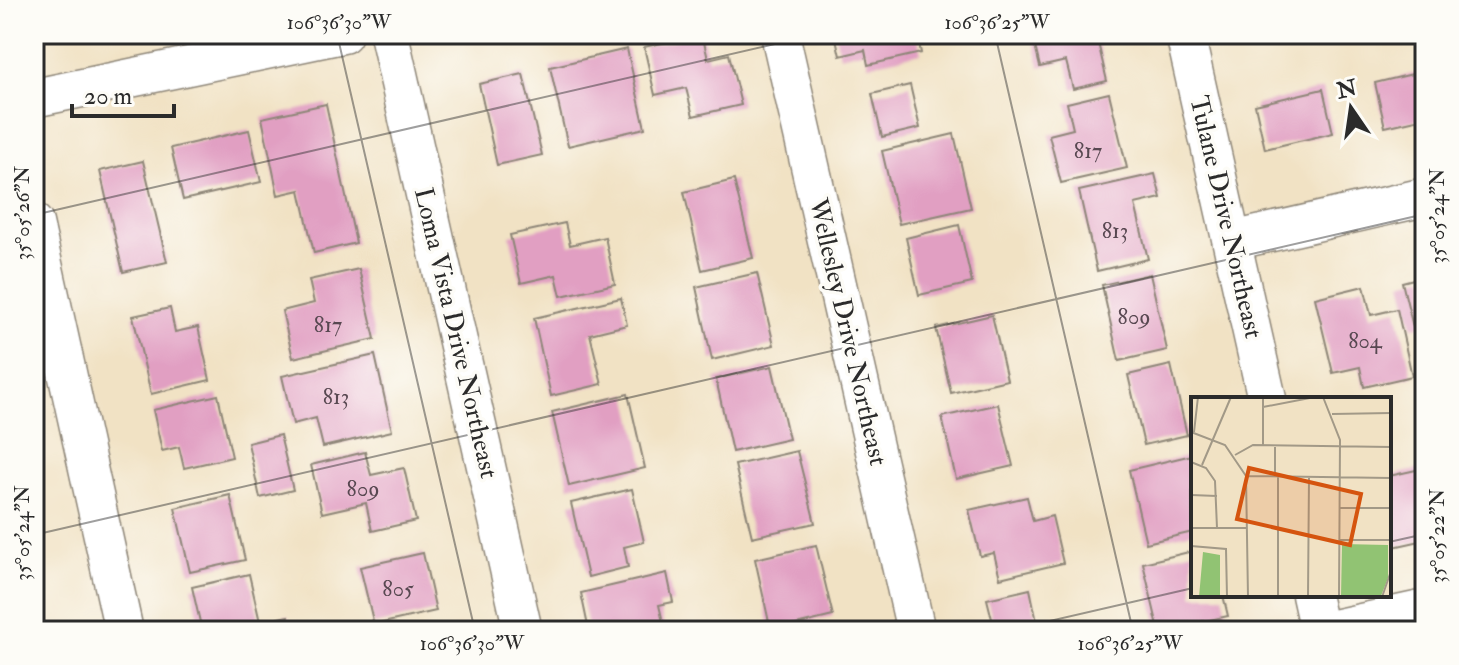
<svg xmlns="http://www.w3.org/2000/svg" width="1459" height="665" font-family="'IM FELL Double Pica',serif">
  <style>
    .building { fill: #e19fc2 }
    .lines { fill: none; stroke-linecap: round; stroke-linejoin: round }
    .minor-casing { stroke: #8e8678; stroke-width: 41 }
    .minor { stroke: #fff; stroke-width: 38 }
    .ticks { fill: none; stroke: #2b2b2b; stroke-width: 2; stroke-opacity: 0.45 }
    .labels { text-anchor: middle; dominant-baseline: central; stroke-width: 7; stroke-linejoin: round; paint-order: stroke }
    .number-label { font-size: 22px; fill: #584851 }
    .street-label { font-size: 26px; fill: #2b2b2b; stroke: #fdfcf7 }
    .inset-road { fill: none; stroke: #a29987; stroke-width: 2 }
    .view { fill: #d5540f; fill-opacity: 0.15; stroke: #d5540f; stroke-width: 4 }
    .inset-edge { fill: none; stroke: #2b2b2b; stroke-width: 4 }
    .neatline { fill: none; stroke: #2b2b2b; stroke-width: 3 }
    .ticks-label { font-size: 20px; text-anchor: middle; fill: #2b2b2b }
  </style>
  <rect width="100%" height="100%" fill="#fdfcf7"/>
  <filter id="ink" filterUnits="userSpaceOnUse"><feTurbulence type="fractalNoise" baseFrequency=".0125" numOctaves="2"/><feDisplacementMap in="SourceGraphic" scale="16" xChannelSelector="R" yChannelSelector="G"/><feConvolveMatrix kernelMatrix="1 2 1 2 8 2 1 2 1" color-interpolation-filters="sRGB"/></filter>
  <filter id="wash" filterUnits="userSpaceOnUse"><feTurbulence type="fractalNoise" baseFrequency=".006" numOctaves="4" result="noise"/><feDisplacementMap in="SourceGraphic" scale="32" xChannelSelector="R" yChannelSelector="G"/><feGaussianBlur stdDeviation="1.8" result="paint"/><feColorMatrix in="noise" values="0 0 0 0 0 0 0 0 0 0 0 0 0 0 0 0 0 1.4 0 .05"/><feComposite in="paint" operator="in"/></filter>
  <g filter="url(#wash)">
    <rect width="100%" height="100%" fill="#f1e2c4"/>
    <g id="blocks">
      <!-- building -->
      <g class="building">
        <path d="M 702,34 L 708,59 L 729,54 L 741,105 L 693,116 L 686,88 L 655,95 L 644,47 Z"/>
        <path d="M 835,34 L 917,34 L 921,53 L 868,65 L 865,50 L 840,56 Z"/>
        <path d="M 1032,34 L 1096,34 L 1107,81 L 1073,89 L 1066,61 L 1040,67 Z"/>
        <path d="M 627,49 L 645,128 L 568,146 L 550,67 Z"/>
        <path d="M 1425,71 L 1425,118 L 1385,127 L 1375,83 Z"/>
        <path d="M 523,74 L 542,155 L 497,165 L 479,84 Z"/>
        <path d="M 910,85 L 920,128 L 882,137 L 872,94 Z"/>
        <path d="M 1323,89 L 1333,133 L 1265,149 L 1255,105 Z"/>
        <path d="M 1109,93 L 1127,168 L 1061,183 L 1049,135 L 1073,129 L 1067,103 Z"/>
        <path d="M 326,104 L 356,243 L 314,253 L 300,190 L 278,195 L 262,118 Z"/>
        <path d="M 249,130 L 261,182 L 183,200 L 171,148 Z"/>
        <path d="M 954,134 L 971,208 L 899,224 L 882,151 Z"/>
        <path d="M 143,161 L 167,262 L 123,272 L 100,171 Z"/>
        <path d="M 1155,174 L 1161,198 L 1135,204 L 1148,259 L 1097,271 L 1079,191 Z"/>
        <path d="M 734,180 L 753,258 L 702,270 L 684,192 Z"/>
        <path d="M 565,223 L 570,245 L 605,237 L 615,284 L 561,296 L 556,275 L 521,283 L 510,235 Z"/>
        <path d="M 959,225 L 972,283 L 919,295 L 906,238 Z"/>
        <path d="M 359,269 L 375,339 L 293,358 L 282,311 L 314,303 L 309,280 Z"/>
        <path d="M 757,273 L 774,345 L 712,360 L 696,287 Z"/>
        <path d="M 1150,274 L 1167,350 L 1119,361 L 1102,285 Z"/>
        <path d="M 1425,276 L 1425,324 L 1413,327 L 1402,282 Z"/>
        <path d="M 1364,286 L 1371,315 L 1397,309 L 1412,376 L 1364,387 L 1360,367 L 1333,373 L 1315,298 Z"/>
        <path d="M 621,298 L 627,325 L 590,334 L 602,384 L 551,396 L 534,318 Z"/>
        <path d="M 170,308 L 175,332 L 198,327 L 210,380 L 151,394 L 133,316 Z"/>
        <path d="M 992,315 L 1007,380 L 951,393 L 936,328 Z"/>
        <path d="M 375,355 L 392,431 L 323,447 L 316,418 L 293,424 L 282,376 Z"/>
        <path d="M 1171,365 L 1187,435 L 1144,445 L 1128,375 Z"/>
        <path d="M 772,366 L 789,439 L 732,452 L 716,379 Z"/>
        <path d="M 628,394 L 645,468 L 569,486 L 552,412 Z"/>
        <path d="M 218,395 L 232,457 L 184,468 L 179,447 L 162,451 L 153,410 Z"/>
        <path d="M 998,404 L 1013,466 L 956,479 L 942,417 Z"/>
        <path d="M 280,435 L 293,490 L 260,498 L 248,443 Z"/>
        <path d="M 797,451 L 815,523 L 752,537 L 735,465 Z"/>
        <path d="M 365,452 L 371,475 L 404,468 L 416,521 L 372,531 L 366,503 L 322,513 L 311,465 Z"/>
        <path d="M 1192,455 L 1193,532 L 1146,543 L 1129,470 Z"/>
        <path d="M 1425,468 L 1425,540 L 1389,548 L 1389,476 Z"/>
        <path d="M 632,489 L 644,542 L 624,547 L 628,567 L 588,577 L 571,503 Z"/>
        <path d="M 230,495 L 245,560 L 190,572 L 175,508 Z"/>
        <path d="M 1027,497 L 1033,521 L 1052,516 L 1063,563 L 1000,578 L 994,553 L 980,556 L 969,510 Z"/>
        <path d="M 816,545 L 833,616 L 771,631 L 755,559 Z"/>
        <path d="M 1193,551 L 1193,595 L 1223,595 L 1228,616 L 1159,631 L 1143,563 Z"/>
        <path d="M 423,553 L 436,611 L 374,625 L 360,567 Z"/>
        <path d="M 667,573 L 673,602 L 659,605 L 665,631 L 589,631 L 581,593 Z"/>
        <path d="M 249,574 L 260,622 L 288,616 L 291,631 L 202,631 L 192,587 Z"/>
        <path d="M 1030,589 L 1039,631 L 995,631 L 987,599 Z"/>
        <path d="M 39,613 L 43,631 L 34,631 L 34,615 Z"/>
      </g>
    </g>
  </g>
  <g filter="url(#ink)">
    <use href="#blocks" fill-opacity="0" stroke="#8e8678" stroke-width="2"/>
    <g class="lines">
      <defs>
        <g id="minor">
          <path d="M 389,34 L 523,631"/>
          <path d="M 780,34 L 916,631"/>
          <path d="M 1185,34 L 1267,399"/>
          <path d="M 34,98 L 343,34"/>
          <path d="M 34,223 L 124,631"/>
          <path d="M 1232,241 L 1425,197"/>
          <path d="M 1311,595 L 1319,631"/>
          <path d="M 1324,631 L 1425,609"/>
        </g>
      </defs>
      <!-- minor casing -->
      <use href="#minor" class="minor-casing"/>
      <!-- minor -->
      <use href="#minor" class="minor"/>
    </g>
  </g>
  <!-- ticks -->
  <path class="ticks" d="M 337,34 L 475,631M 995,34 L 1133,631M 34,215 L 818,34M 34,535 L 1425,214M 1389,542 L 1425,534M 1006,631 L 1193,588"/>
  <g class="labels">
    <!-- number labels -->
    <g class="number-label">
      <text x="1088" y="151">817</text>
      <text x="1115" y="231">813</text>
      <text x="1134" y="317">809</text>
      <text x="328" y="325">817</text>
      <text x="1365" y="341">804</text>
      <text x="336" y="397">813</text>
      <text x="363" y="489">809</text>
      <text x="398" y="589">805</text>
    </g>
    <!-- street labels -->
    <g class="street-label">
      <text transform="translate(1226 217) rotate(77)">Tulane Drive Northeast</text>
      <text transform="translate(848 332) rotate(77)">Wellesley Drive Northeast</text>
      <text transform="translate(456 333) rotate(77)">Loma Vista Drive Northeast</text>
    </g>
  </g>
  <!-- overview -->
  <g transform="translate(1191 397)">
    <rect width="200" height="200" fill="#f1e2c4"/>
    <path d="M 151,147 L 197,148 L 197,181 L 190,199 L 150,200 ZM 12,155 L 29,158 L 29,200 L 8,200 Z" fill="#91c373"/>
    <path class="inset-road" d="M 132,0 L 149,43 L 148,200M 72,10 L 124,0M 141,17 L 200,16M 0,35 L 34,48 L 55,79 L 57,200M 3,35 L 7,0M 72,48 L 72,0M 44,58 L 62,48 L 200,50M 0,65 L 15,71 L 24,84 L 26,131M 11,68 L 40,0M 55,79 L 200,81M 84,79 L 84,50M 0,98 L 26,99M 149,111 L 200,111M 0,131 L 56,131M 148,143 L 200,143M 0,149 L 35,152 L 36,200M 87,200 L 87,79M 117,200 L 118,80M 191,200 L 200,174"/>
    <path class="view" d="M 58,71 L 170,97 L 159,148 L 46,122 Z"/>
    <rect width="200" height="200" class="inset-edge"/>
  </g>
  <!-- margin -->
  <rect width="1459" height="665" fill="none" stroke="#fdfcf7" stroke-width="88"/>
  <!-- north arrow -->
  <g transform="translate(1351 108) rotate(347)" stroke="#fdfcf7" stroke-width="6" paint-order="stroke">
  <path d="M0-6L14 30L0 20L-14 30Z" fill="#2b2b2b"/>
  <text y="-12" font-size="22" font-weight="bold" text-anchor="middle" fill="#2b2b2b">N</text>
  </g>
  <!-- scale -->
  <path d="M72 104v12h102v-12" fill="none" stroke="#2b2b2b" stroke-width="4"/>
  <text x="84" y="104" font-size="24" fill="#2b2b2b" stroke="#fdfcf7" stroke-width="6" paint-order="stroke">20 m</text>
  <rect x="44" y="44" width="1371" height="577" class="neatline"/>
  <g class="ticks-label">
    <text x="339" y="29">106°36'30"W</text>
    <text x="997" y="29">106°36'25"W</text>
    <text transform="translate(22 213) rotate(-90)" y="7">35°05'26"N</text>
    <text transform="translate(1437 216) rotate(-90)" y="7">35°05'24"N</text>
    <text transform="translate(22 533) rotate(-90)" y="7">35°05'24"N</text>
    <text transform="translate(1437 536) rotate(-90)" y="7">35°05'22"N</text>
    <text x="472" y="650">106°36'30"W</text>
    <text x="1130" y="650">106°36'25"W</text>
  </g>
</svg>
